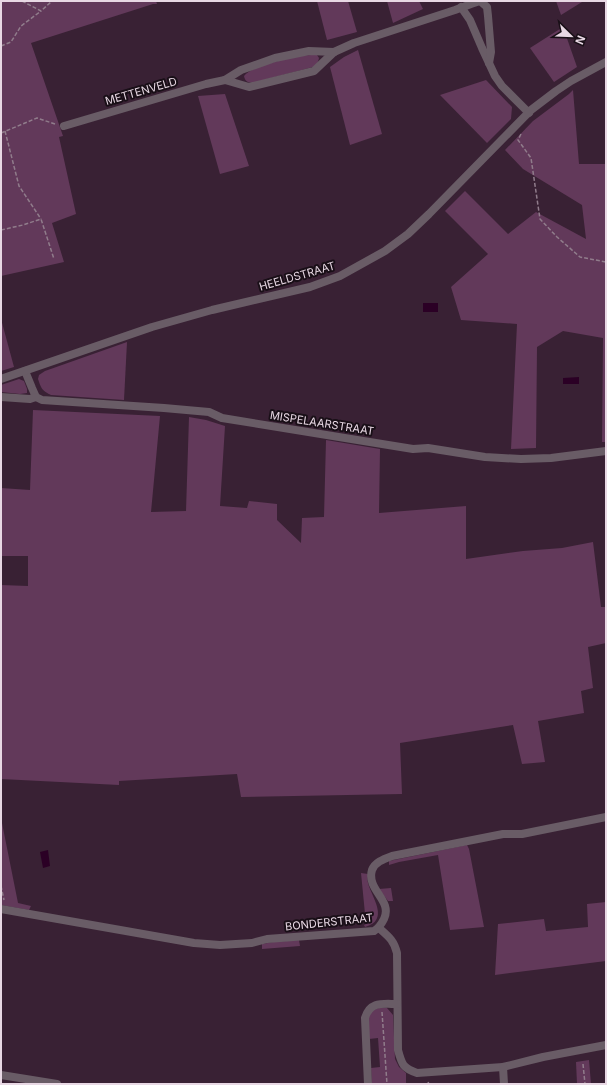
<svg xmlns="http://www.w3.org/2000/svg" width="607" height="1085" font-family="Inter,sans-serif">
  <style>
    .green { fill: #62395a }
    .water { fill: #2b0025 }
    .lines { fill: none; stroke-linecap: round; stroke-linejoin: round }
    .path { stroke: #907c8b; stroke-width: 1.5; stroke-dasharray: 4 2; stroke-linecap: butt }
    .minor { stroke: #695c66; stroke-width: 8 }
    .labels { text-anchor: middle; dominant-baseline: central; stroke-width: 4; stroke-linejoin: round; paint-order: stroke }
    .street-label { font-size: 11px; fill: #e8d8e4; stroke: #190f17 }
  </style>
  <rect width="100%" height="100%" fill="#392134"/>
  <!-- green -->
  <g class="green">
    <path d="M 1,1 L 156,1 L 157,4 L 153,4 L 31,43 L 63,136 L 59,137 L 76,214 L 52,223 L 64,262 L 1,276 Z"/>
    <path d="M 317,1 L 348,1 L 357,32 L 327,40 Z"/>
    <path d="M 387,1 L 419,1 L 423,9 L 393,23 Z"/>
    <path d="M 556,1 L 581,1 L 582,2 L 561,15 Z"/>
    <path d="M 563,27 L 577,67 L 554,82 L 530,48 Z"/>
    <path d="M 358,50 L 382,134 L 350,145 L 330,67 L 344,57 Z"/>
    <path d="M 317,55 L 319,58 C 318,63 317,64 313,67 L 252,83 C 247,82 245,81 244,76 C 250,67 286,59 297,56 C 304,55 310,55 317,55 Z"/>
    <path d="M 486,80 L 512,107 L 511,119 L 487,143 L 440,95 Z"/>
    <path d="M 573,90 L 579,164 L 606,164 L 606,442 L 602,442 L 603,338 L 563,331 L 537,347 L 536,448 L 511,449 L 517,324 L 461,320 L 451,287 L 488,254 L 445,211 L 465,191 L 508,234 L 536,212 L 586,239 L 582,205 L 523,169 L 505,150 L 533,121 L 569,94 Z"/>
    <path d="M 225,94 L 249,166 L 220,174 L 198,96 Z"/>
    <path d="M 1,319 L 14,367 L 1,371 Z"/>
    <path d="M 127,342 L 124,400 L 51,395 C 42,391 41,388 38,379 L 39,375 L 45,371 Z"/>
    <path d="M 19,379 L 24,381 L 27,389 L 27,393 L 20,394 L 1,392 L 1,385 Z"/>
    <path d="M 33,410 L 160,416 L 151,512 L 186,511 L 189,417 L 206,420 L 225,426 L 220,506 L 247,508 L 249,501 L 277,504 L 277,520 L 301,543 L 302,518 L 324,517 L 326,440 L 380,449 L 379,513 L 466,506 L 466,559 L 523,551 L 562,548 L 593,542 L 601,607 L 606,607 L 606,643 L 588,647 L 593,688 L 581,691 L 584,713 L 538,721 L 545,762 L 522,764 L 513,725 L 400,743 L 402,794 L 241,797 L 237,774 L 119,781 L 119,785 L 1,779 L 1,585 L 28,586 L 28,556 L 1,556 L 1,488 L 30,490 Z"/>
    <path d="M 1,818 L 18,903 L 31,906 L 29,910 L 1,905 Z"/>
    <path d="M 467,845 L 469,849 L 484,927 L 450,930 L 438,855 L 399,862 L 389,865 L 389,861 Z"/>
    <path d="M 361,873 L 368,874 C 368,877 367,880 368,883 C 372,898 390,920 365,927 L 364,925 L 366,924 Z"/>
    <path d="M 391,888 L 393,901 L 388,901 L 379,889 Z"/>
    <path d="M 606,902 L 606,961 L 495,975 L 498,924 L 544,919 L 546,931 L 588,927 L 587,904 Z"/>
    <path d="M 299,940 L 300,946 L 262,949 L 262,944 L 273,942 Z"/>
    <path d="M 379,1008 L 387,1008 L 393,1015 L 395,1059 L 399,1067 L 406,1073 L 406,1083 L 394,1084 L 372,1083 L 371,1068 L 380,1067 L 378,1038 L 369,1039 L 369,1017 L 371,1011 Z"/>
    <path d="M 589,1060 L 591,1084 L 577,1084 L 576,1062 Z"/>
  </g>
  <!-- water -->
  <g class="water">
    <rect x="423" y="303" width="15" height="9"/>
    <path d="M 579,377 L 579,384 L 563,384 L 563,378 Z"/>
    <path d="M 48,850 L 50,866 L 43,868 L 40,852 Z"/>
  </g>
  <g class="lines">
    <!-- path -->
    <g class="path">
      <path d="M 22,1 L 41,11 L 52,1"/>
      <path d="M 1,46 L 11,42 L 21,26 L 41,11"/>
      <path d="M 5,131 L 19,186 L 41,219"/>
      <path d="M 1,133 L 37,118 L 55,124"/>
      <path d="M 521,134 L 518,140 L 531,158 L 540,219 L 557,237 L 580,257 L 606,262"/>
      <path d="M 1,230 L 23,225 L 41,219 L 54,259"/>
      <path d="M 1,886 L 4,900"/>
      <path d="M 382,1012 L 387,1084"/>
      <path d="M 583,1064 L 585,1084"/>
      <path d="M 428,1082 L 429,1084"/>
    </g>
    <!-- minor -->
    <g class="minor">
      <path d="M 461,7 L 470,20 L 482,48 L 495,76 L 502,86 L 529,113"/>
      <path d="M 225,80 L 249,87 L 314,71 L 334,52 L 354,43 L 455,10 L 471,4 L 480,1 L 487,7 L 488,16 L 491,52 L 489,63"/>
      <path d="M 64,126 L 206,84 L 225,80 L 241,70 L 275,58 L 309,51 L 334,52"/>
      <path d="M 25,371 L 32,388 L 36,397 L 42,400 L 164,408 L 209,412 L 222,418 L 413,449 L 428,448 L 485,457 L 521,459 L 551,458 L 606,451"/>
      <path d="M 1,379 L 152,327 L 212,310 L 310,287 L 340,276 L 385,251 L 408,234 L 429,214 L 531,110 L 556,91 L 571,81 L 606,62"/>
      <path d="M 1,397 L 30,399 L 36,397"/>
      <path d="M 1,909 L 194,943 L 220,945 L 252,943 L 267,939 L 374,931 C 379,928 381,925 384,919 C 393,900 366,890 372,870 C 375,862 384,859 392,856 L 503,834 L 522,834 L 606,817"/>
      <path d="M 379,928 C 388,936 394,940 397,953 L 398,1050 C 402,1065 403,1068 417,1073 L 503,1067 L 543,1057 L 606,1045"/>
      <path d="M 503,1067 L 504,1084"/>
      <path d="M 1,1075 L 57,1084"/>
      <path d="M 368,1084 L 365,1018 C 370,1001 383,1004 397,1004"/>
    </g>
  </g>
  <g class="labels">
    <!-- street labels -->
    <g class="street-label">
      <text transform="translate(141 91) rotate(-16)">METTENVELD</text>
      <text transform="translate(297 276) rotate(-16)">HEELDSTRAAT</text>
      <text transform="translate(322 423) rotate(9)">MISPELAARSTRAAT</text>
      <text transform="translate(329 922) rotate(-6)">BONDERSTRAAT</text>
    </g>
  </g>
  <!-- border -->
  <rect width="607" height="1085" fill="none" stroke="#e8d8e4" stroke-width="4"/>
  <!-- north arrow -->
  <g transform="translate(571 36) rotate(113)" stroke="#190f17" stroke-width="3" paint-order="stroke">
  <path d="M0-3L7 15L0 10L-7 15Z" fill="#e8d8e4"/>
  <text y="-6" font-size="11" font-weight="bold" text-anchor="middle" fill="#e8d8e4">N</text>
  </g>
</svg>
